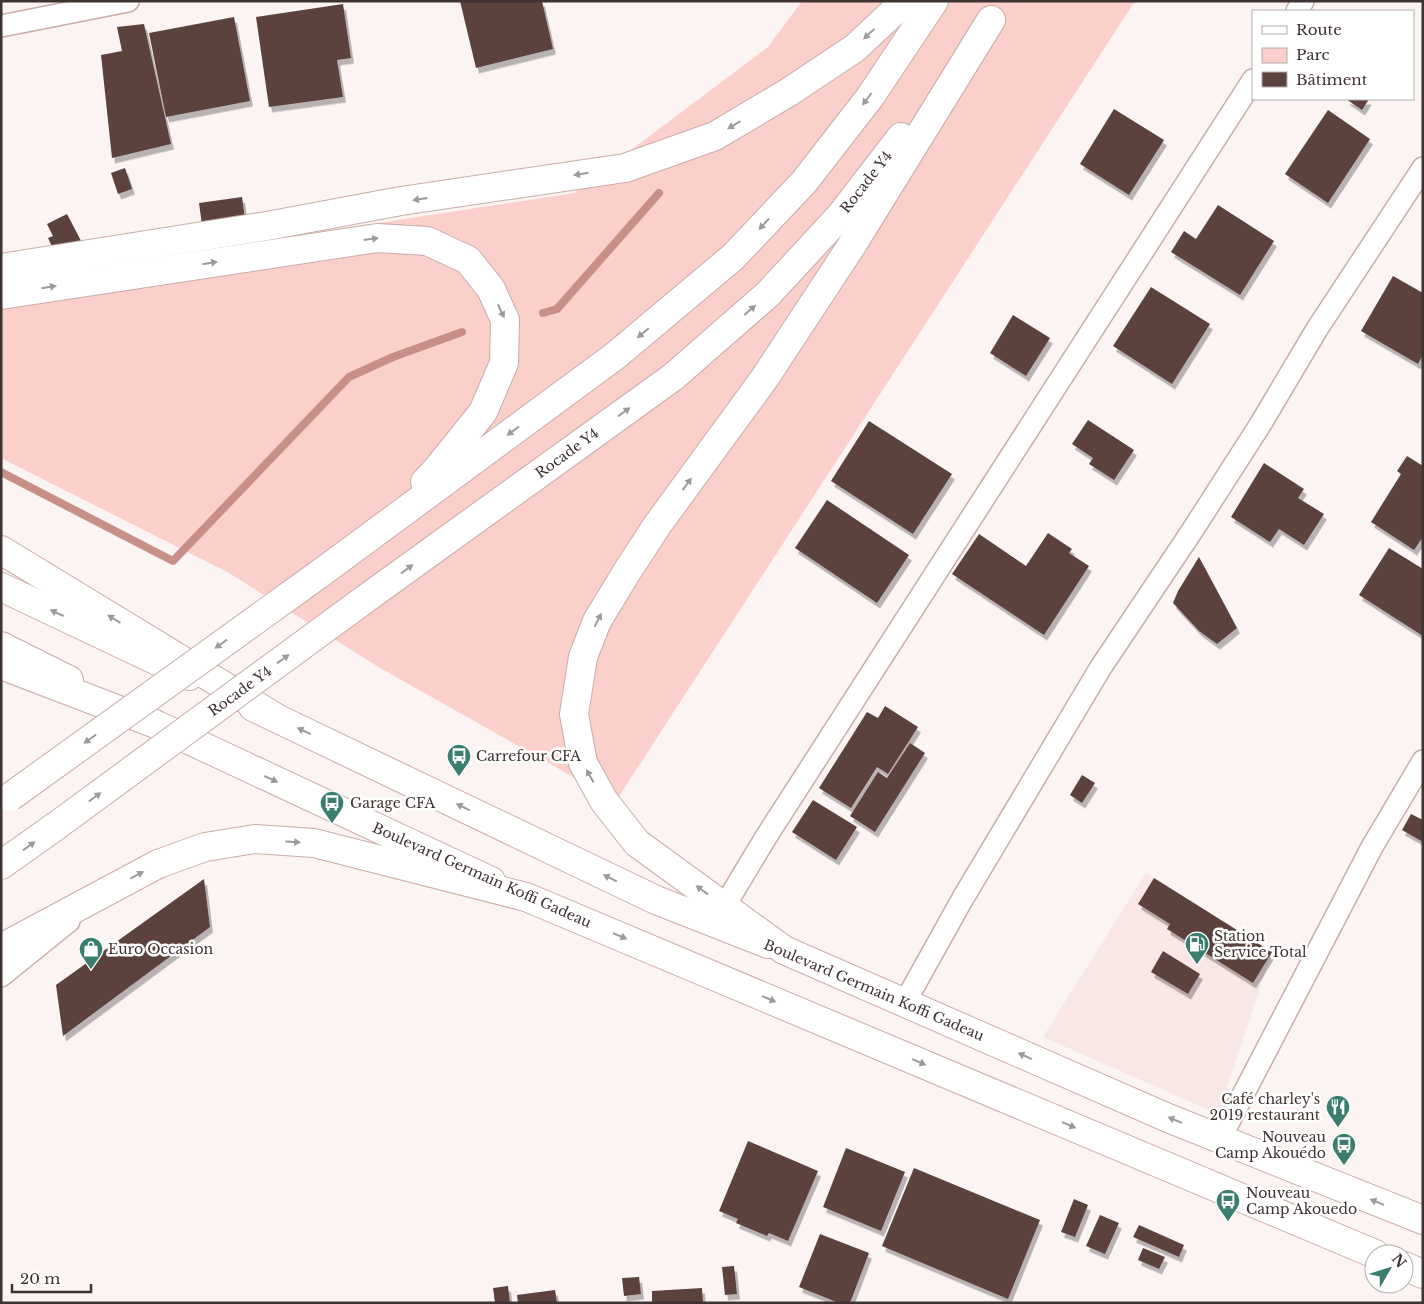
<svg xmlns="http://www.w3.org/2000/svg" width="1424" height="1304" font-family="'Libre Baskerville',serif">
  <style>
    .built { fill: #f8e7e5 }
    .green { fill: #fbd0cb }
    .lines { fill: none; stroke-linecap: round; stroke-linejoin: round }
    .stream { stroke: #c78f88; stroke-width: 8 }
    .building { fill: #5b423e; filter: url(#shadow) }
    .street-casing { stroke: #caaca8; stroke-width: 24 }
    .secondary-casing { stroke: #caaca8; stroke-width: 30 }
    .primary-casing { stroke: #caaca8; stroke-width: 30 }
    .highway-casing { stroke: #caaca8; stroke-width: 30 }
    .street { stroke: #fff; stroke-width: 21 }
    .secondary { stroke: #fff; stroke-width: 28 }
    .primary { stroke: #fff; stroke-width: 28 }
    .highway { stroke: #fff; stroke-width: 28 }
    .highway-bridge-casing { stroke: #caaca8; stroke-width: 30; stroke-linecap: butt }
    .highway-bridge { stroke: #fff; stroke-width: 28 }
    .oneway { fill: #9f9998 }
    .labels { text-anchor: middle; dominant-baseline: central; stroke-width: 5; stroke-linejoin: round; paint-order: stroke }
    .street-label { font-size: 14px; fill: #3f3331; stroke: #fff }
    .poi-label { font-size: 14px; fill: #3f3331; stroke: #fff; text-anchor: start }
  </style>
  <defs>
    <filter id="shadow"><feDropShadow dx="3" dy="5.5" stdDeviation="0" flood-color="#0004"/></filter>
  </defs>
  <rect width="100%" height="100%" fill="#fbf4f3"/>
  <!-- built -->
  <path class="built" d="M 1146,873 L 1272,952 L 1218,1114 L 1043,1037 Z"/>
  <!-- green -->
  <path class="green" d="M 802,1 L 1135,1 L 616,801 L 380,668 L 229,573 L 1,458 L 1,281 L 574,193 L 768,47 Z"/>
  <g class="lines">
    <!-- stream -->
    <g class="stream">
      <path d="M 543,313 L 557,309 L 659,193"/>
      <path d="M 1,472 L 173,561 L 349,377 L 393,357 L 462,332"/>
    </g>
  </g>
  <!-- building -->
  <g class="building">
    <path d="M 460,1 L 542,1 L 553,49 L 476,68 Z"/>
    <path d="M 343,4 L 351,58 L 337,60 L 343,97 L 269,107 L 256,17 Z"/>
    <path d="M 234,17 L 250,101 L 166,117 L 149,33 Z"/>
    <path d="M 144,24 L 171,144 L 112,158 L 101,55 L 122,51 L 117,27 Z"/>
    <path d="M 1346,99 L 1369,99 L 1362,110 Z"/>
    <path d="M 1114,109 L 1164,140 L 1129,195 L 1080,164 Z"/>
    <path d="M 1328,110 L 1370,139 L 1328,203 L 1285,174 Z"/>
    <path d="M 125,168 L 132,189 L 118,194 L 111,173 Z"/>
    <path d="M 242,197 L 245,219 L 202,225 L 199,203 Z"/>
    <path d="M 1218,205 L 1274,241 L 1240,295 L 1171,252 L 1184,231 L 1196,239 Z"/>
    <path d="M 67,214 L 82,243 L 56,255 L 48,238 L 53,236 L 47,224 Z"/>
    <path d="M 1393,276 L 1423,293 L 1423,355 L 1418,364 L 1361,331 Z"/>
    <path d="M 1151,287 L 1210,324 L 1172,384 L 1113,346 Z"/>
    <path d="M 1013,315 L 1050,338 L 1026,376 L 990,353 Z"/>
    <path d="M 1088,420 L 1134,450 L 1114,480 L 1089,464 L 1093,458 L 1072,444 Z"/>
    <path d="M 869,421 L 952,474 L 913,534 L 831,481 Z"/>
    <path d="M 1407,456 L 1423,466 L 1423,537 L 1414,550 L 1371,522 L 1401,474 L 1397,471 Z"/>
    <path d="M 1264,463 L 1304,489 L 1298,498 L 1324,514 L 1304,545 L 1279,529 L 1270,542 L 1231,517 Z"/>
    <path d="M 827,500 L 909,555 L 877,603 L 795,548 Z"/>
    <path d="M 1048,533 L 1072,549 L 1069,553 L 1089,566 L 1044,635 L 952,574 L 979,534 L 1026,566 Z"/>
    <path d="M 1389,548 L 1423,569 L 1423,636 L 1359,595 Z"/>
    <path d="M 1199,557 L 1237,628 L 1217,644 L 1199,631 L 1173,603 L 1178,591 Z"/>
    <path d="M 885,706 L 918,727 L 888,774 L 877,767 L 851,808 L 819,788 L 867,712 L 878,718 Z"/>
    <path d="M 910,743 L 925,753 L 875,832 L 850,816 L 878,772 L 887,778 Z"/>
    <path d="M 1082,775 L 1095,783 L 1082,803 L 1070,795 Z"/>
    <path d="M 813,800 L 857,827 L 836,860 L 792,832 Z"/>
    <path d="M 1411,814 L 1423,820 L 1423,842 L 1402,830 Z"/>
    <path d="M 1154,878 L 1272,952 L 1253,983 L 1167,929 L 1170,924 L 1138,904 Z"/>
    <path d="M 204,879 L 210,927 L 63,1036 L 56,985 Z"/>
    <path d="M 1163,951 L 1200,974 L 1188,994 L 1151,972 Z"/>
    <path d="M 748,1141 L 818,1171 L 788,1241 L 769,1233 L 767,1236 L 736,1223 L 738,1219 L 719,1211 Z"/>
    <path d="M 846,1148 L 905,1172 L 881,1231 L 823,1207 Z"/>
    <path d="M 914,1168 L 1040,1220 L 1008,1299 L 882,1246 Z"/>
    <path d="M 1074,1199 L 1088,1205 L 1075,1237 L 1061,1232 Z"/>
    <path d="M 1100,1215 L 1119,1223 L 1105,1254 L 1086,1246 Z"/>
    <path d="M 1139,1225 L 1184,1245 L 1179,1257 L 1133,1237 Z"/>
    <path d="M 820,1234 L 869,1253 L 850,1303 L 839,1303 L 799,1287 Z"/>
    <path d="M 1143,1248 L 1165,1257 L 1159,1269 L 1138,1260 Z"/>
    <path d="M 734,1266 L 737,1294 L 725,1295 L 722,1267 Z"/>
    <path d="M 639,1277 L 641,1294 L 624,1296 L 622,1278 Z"/>
    <path d="M 508,1286 L 510,1303 L 495,1303 L 493,1288 Z"/>
    <path d="M 702,1288 L 703,1303 L 652,1303 L 652,1291 Z"/>
    <path d="M 555,1290 L 557,1303 L 518,1303 L 517,1295 Z"/>
  </g>
  <g class="lines">
    <defs>
      <g id="street">
        <path d="M 1297,11 L 1303,1"/>
        <path d="M 1,26 L 128,1"/>
        <path d="M 716,920 L 766,837 L 1253,80"/>
        <path d="M 1,976 L 69,921"/>
        <path d="M 905,1002 L 963,898 L 1101,667 L 1192,531 L 1260,425 L 1317,329 L 1423,168"/>
        <path d="M 1220,1139 L 1372,847 L 1423,761"/>
      </g>
      <g id="secondary">
        <path d="M 526,897 L 1375,1254"/>
        <path d="M 784,950 L 1168,1118 L 1423,1220"/>
        <path d="M 1404,1266 L 1423,1274"/>
      </g>
      <g id="primary">
        <path d="M 1,587 L 189,676"/>
        <path d="M 1,646 L 69,680"/>
        <path d="M 253,707 L 656,900 L 768,944"/>
        <path d="M 159,726 L 491,881"/>
      </g>
      <g id="highway">
        <path d="M 1,268 L 267,226 L 401,201 L 625,168 L 715,136 L 789,92 L 855,48 L 905,1"/>
        <path d="M 1,295 L 377,238 L 427,241 L 468,260 L 491,289 L 505,320 L 504,363 L 483,412 L 438,468 L 425,482"/>
        <path d="M 1,550 L 275,717"/>
        <path d="M 318,575 L 615,356 L 733,257 L 804,182 L 870,97 L 934,1"/>
        <path d="M 368,597 L 673,377 L 768,294 L 841,215 L 901,137"/>
        <path d="M 1,665 L 153,723"/>
        <path d="M 1,865 L 56,826"/>
        <path d="M 1,948 L 158,864 L 205,847 L 255,839 L 314,843 L 526,897"/>
        <path d="M 784,950 L 637,843 L 604,801 L 583,763 L 574,714 L 583,657 L 597,621 L 628,570 L 658,524 L 764,379 L 854,242 L 991,20"/>
      </g>
    </defs>
    <!-- street casing -->
    <use href="#street" class="street-casing"/>
    <!-- secondary casing -->
    <use href="#secondary" class="secondary-casing"/>
    <!-- primary casing -->
    <use href="#primary" class="primary-casing"/>
    <!-- highway casing -->
    <use href="#highway" class="highway-casing"/>
    <!-- street -->
    <use href="#street" class="street"/>
    <!-- secondary -->
    <use href="#secondary" class="secondary"/>
    <!-- primary -->
    <use href="#primary" class="primary"/>
    <!-- highway -->
    <use href="#highway" class="highway"/>
    <defs>
      <g id="highway-bridge">
        <path d="M 10,797 L 318,575"/>
        <path d="M 56,826 L 368,597"/>
      </g>
    </defs>
    <!-- highway-bridge casing -->
    <use href="#highway-bridge" class="highway-bridge-casing"/>
    <!-- highway-bridge -->
    <use href="#highway-bridge" class="highway-bridge"/>
  </g>
  <!-- one-way arrows -->
  <defs><path id="oneway-solid" d="M-6-.8H1V-3.2L6.5 0L1 3.2V.8H-6Z" transform="scale(1.25)"/></defs>
  <g class="oneway">
    <use href="#oneway-solid" transform="translate(869 34) rotate(137)"/>
    <use href="#oneway-solid" transform="translate(867 99) rotate(127)"/>
    <use href="#oneway-solid" transform="translate(734 125) rotate(149)"/>
    <use href="#oneway-solid" transform="translate(581 174) rotate(171)"/>
    <use href="#oneway-solid" transform="translate(420 199) rotate(172)"/>
    <use href="#oneway-solid" transform="translate(764 224) rotate(133)"/>
    <use href="#oneway-solid" transform="translate(371 239) rotate(-7)"/>
    <use href="#oneway-solid" transform="translate(210 263) rotate(-9)"/>
    <use href="#oneway-solid" transform="translate(49 287) rotate(-9)"/>
    <use href="#oneway-solid" transform="translate(750 310) rotate(-41)"/>
    <use href="#oneway-solid" transform="translate(501 311) rotate(64)"/>
    <use href="#oneway-solid" transform="translate(643 333) rotate(140)"/>
    <use href="#oneway-solid" transform="translate(624 412) rotate(-36)"/>
    <use href="#oneway-solid" transform="translate(513 431) rotate(144)"/>
    <use href="#oneway-solid" transform="translate(687 484) rotate(-54)"/>
    <use href="#oneway-solid" transform="translate(407 569) rotate(-36)"/>
    <use href="#oneway-solid" transform="translate(57 613) rotate(-155)"/>
    <use href="#oneway-solid" transform="translate(114 619) rotate(-149)"/>
    <use href="#oneway-solid" transform="translate(598 620) rotate(-63)"/>
    <use href="#oneway-solid" transform="translate(221 644) rotate(144)"/>
    <use href="#oneway-solid" transform="translate(283 659) rotate(-36)"/>
    <use href="#oneway-solid" transform="translate(304 731) rotate(-155)"/>
    <use href="#oneway-solid" transform="translate(90 739) rotate(144)"/>
    <use href="#oneway-solid" transform="translate(590 776) rotate(-119)"/>
    <use href="#oneway-solid" transform="translate(271 779) rotate(25)"/>
    <use href="#oneway-solid" transform="translate(95 797) rotate(-36)"/>
    <use href="#oneway-solid" transform="translate(463 807) rotate(-154)"/>
    <use href="#oneway-solid" transform="translate(293 842) rotate(4)"/>
    <use href="#oneway-solid" transform="translate(29 846) rotate(-36)"/>
    <use href="#oneway-solid" transform="translate(137 875) rotate(-28)"/>
    <use href="#oneway-solid" transform="translate(610 878) rotate(-154)"/>
    <use href="#oneway-solid" transform="translate(702 890) rotate(-144)"/>
    <use href="#oneway-solid" transform="translate(620 936) rotate(23)"/>
    <use href="#oneway-solid" transform="translate(769 999) rotate(23)"/>
    <use href="#oneway-solid" transform="translate(1025 1056) rotate(-156)"/>
    <use href="#oneway-solid" transform="translate(919 1062) rotate(23)"/>
    <use href="#oneway-solid" transform="translate(1175 1120) rotate(-157)"/>
    <use href="#oneway-solid" transform="translate(1069 1125) rotate(23)"/>
    <use href="#oneway-solid" transform="translate(1377 1202) rotate(-158)"/>
  </g>
  <!-- icons -->
  <defs>
    <symbol id="bus-pin" viewBox="-11 -11 22 30"><path d="M0 17L-7.5 6A9.5 9.5 0 1 1 7.5 6Z" fill="#3b7e6f" stroke="#fff"/><path d="M-5-6H5V4H4V6H2V4H-2V6H-4V4H-5ZM-3.5-4V0h7V-4ZM-3.5 1.2v1.5H-2V1.2ZM2 1.2v1.5H3.5V1.2Z" fill="#fff"/></symbol>
    <symbol id="fuel-pin" viewBox="-11 -11 22 30"><path d="M0 17L-7.5 6A9.5 9.5 0 1 1 7.5 6Z" fill="#3b7e6f" stroke="#fff"/><path d="M-5.5-6h7V0h2V4h1.3V-2.5L3-4.5l.8-.8L6-3V5H2.5V1h-1V6h-7ZM-4.2-4.7v3.2H.2V-4.7Z" fill="#fff"/></symbol>
    <symbol id="shop-pin" viewBox="-11 -11 22 30"><path d="M0 17L-7.5 6A9.5 9.5 0 1 1 7.5 6Z" fill="#3b7e6f" stroke="#fff"/><path d="M-5-2.5h2.3a2.7 3.5 0 0 1 5.4 0H5L5.5 6h-11ZM-1.5-2.5h3a1.5 2.3 0 0 0-3 0Z" fill="#fff"/></symbol>
    <symbol id="restaurant-pin" viewBox="-11 -11 22 30"><path d="M0 17L-7.5 6A9.5 9.5 0 1 1 7.5 6Z" fill="#3b7e6f" stroke="#fff"/><path d="M-5-6h1v4h1v-4h1v4h1v-4h1v5L-1.5 .5V6h-2V.5L-5-1ZM5-6V6H3V1.5H1.5Q1.5-4 5-6Z" fill="#fff"/></symbol>
  </defs>
  <g fill-rule="evenodd">
    <use href="#bus-pin" x="445" y="742" width="28" height="38"/>
    <use href="#bus-pin" x="318" y="789" width="28" height="38"/>
    <use href="#fuel-pin" x="1183" y="930" width="28" height="38"/>
    <use href="#shop-pin" x="77" y="935" width="28" height="38"/>
    <use href="#restaurant-pin" x="1324" y="1093" width="28" height="38"/>
    <use href="#bus-pin" x="1330" y="1131" width="28" height="38"/>
    <use href="#bus-pin" x="1214" y="1187" width="28" height="38"/>
  </g>
  <g class="labels">
    <!-- street labels -->
    <g class="street-label">
      <text transform="translate(866 182) rotate(-52)">Rocade Y4</text>
      <text transform="translate(567 453) rotate(-36)">Rocade Y4</text>
      <text transform="translate(240 691) rotate(-36)">Rocade Y4</text>
      <text transform="translate(482 875) rotate(24)">Boulevard Germain Koffi Gadeau</text>
      <text transform="translate(874 990) rotate(23)">Boulevard Germain Koffi Gadeau</text>
    </g>
    <!-- poi labels -->
    <g class="poi-label">
      <text x="476" y="756">Carrefour CFA</text>
      <text x="350" y="803">Garage CFA</text>
      <text x="1214" y="936">Station<tspan x="1214" dy="16">Service Total</tspan></text>
      <text x="108" y="949">Euro Occasion</text>
      <text x="1320" y="1099" text-anchor="end">Café charley's<tspan x="1320" dy="16">2019 restaurant</tspan></text>
      <text x="1326" y="1137" text-anchor="end">Nouveau<tspan x="1326" dy="16">Camp Akouédo</tspan></text>
      <text x="1246" y="1193">Nouveau<tspan x="1246" dy="16">Camp Akouedo</tspan></text>
    </g>
  </g>
  <!-- border -->
  <rect width="1424" height="1304" fill="none" stroke="#3f3331" stroke-width="5"/>
  <!-- legend -->
  <rect x="1252" y="10" width="162" height="90" fill="#ffffff" stroke="#b2adad"/>
  <rect x="1262" y="26" width="25" height="8" fill="#ffffff" stroke="#b2adad"/>
  <text x="1296" y="35" font-size="15" fill="#3f3331">Route</text>
  <rect x="1262" y="48" width="25" height="15" fill="#fbd0cb" stroke="#b2adad"/>
  <text x="1296" y="60" font-size="15" fill="#3f3331">Parc</text>
  <rect x="1262" y="72" width="25" height="15" fill="#5b423e" stroke="#b2adad"/>
  <text x="1296" y="85" font-size="15" fill="#3f3331">Bâtiment</text>
  <!-- north arrow -->
  <g transform="translate(1389 1269) rotate(51)"><circle r="24" fill="#ffffff" stroke="#b2adad"/>
  <path d="M0-4L9 19L0 12L-9 19Z" fill="#3b7e6f"/>
  <text y="-8" font-size="14" font-weight="bold" text-anchor="middle" fill="#3f3331">N</text>
  </g>
  <!-- scale -->
  <path d="M12 1284v8h79v-8" fill="none" stroke="#3f3331" stroke-width="2.5"/>
  <text x="20" y="1284" font-size="15" fill="#3f3331" stroke="#ffffff" stroke-width="4" paint-order="stroke">20 m</text>
</svg>
